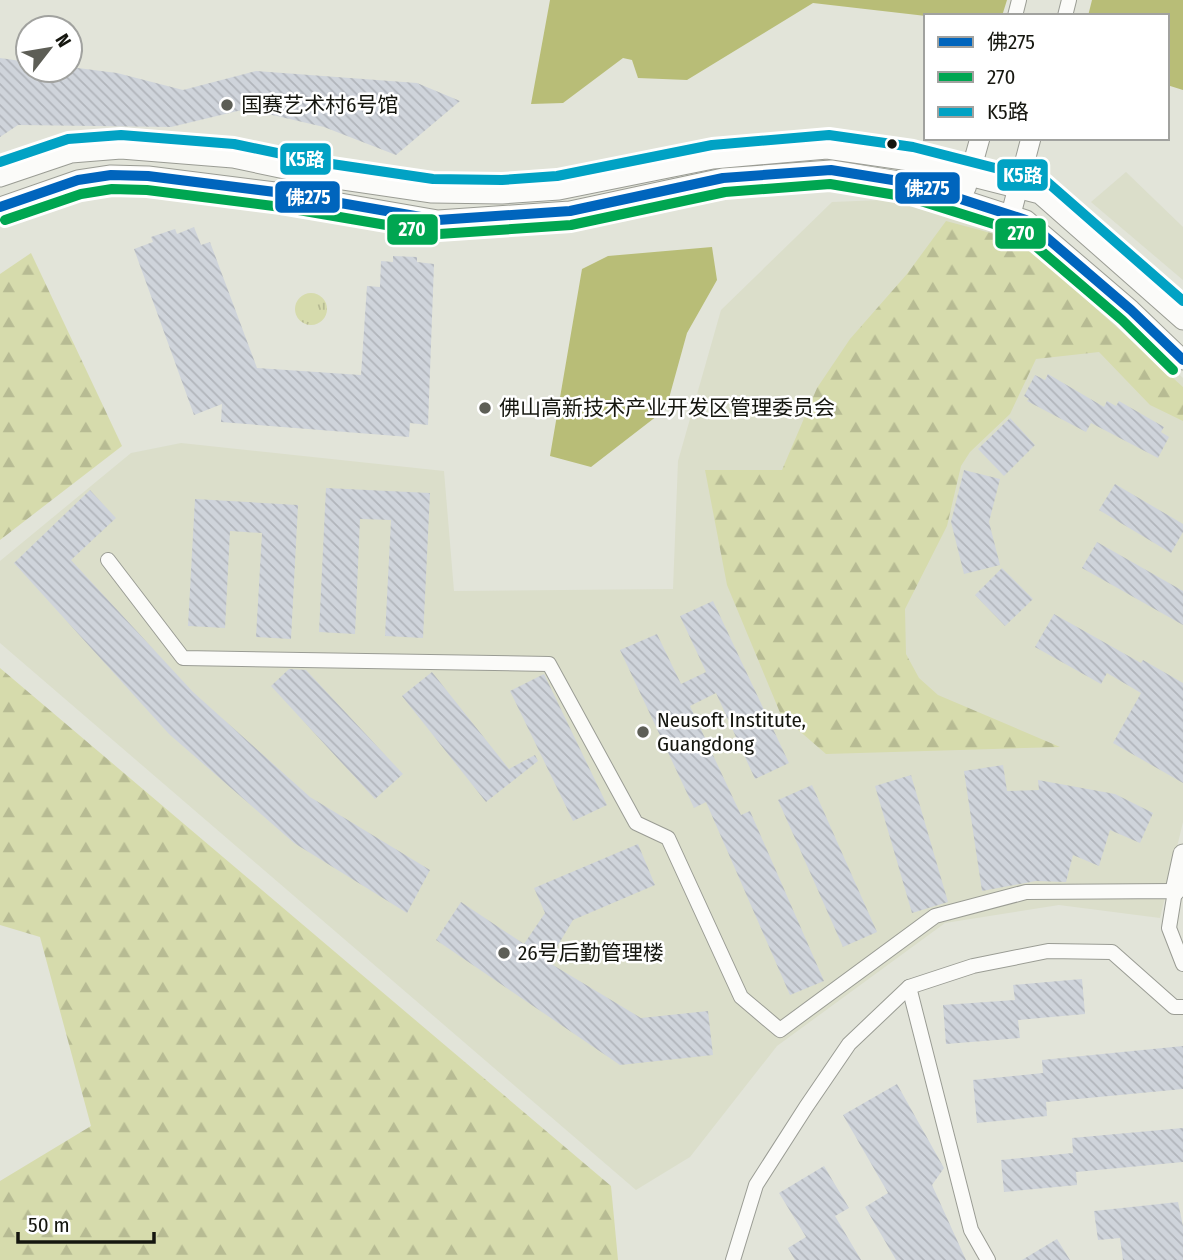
<svg xmlns="http://www.w3.org/2000/svg" width="1183" height="1260" font-family="'Fira Sans Condensed','Noto Sans SC',sans-serif">
  <style>
    .built { fill: #dbdeca }
    .grass { fill: url(#grass-tufts) }
    .forest { fill: url(#forest-firs) }
    .water { fill: #b8bd77 }
    .pier { fill: #e2e4d9 }
    .building { fill: url(#building-back-hatch) }
    .lines { fill: none; stroke-linecap: round; stroke-linejoin: round }
    .street-casing { stroke: #9a9c94; stroke-width: 16 }
    .secondary-casing { stroke: #9a9c94; stroke-width: 21 }
    .street { stroke: #fbfbf9; stroke-width: 14 }
    .secondary { stroke: #fbfbf9; stroke-width: 19 }
    .bus-1-casing { stroke: #fff; stroke-width: 16 }
    .bus-2-casing { stroke: #fff; stroke-width: 16 }
    .bus-3-casing { stroke: #fff; stroke-width: 16 }
    .bus-1 { stroke: #0065bd; stroke-width: 10 }
    .bus-2 { stroke: #00a651; stroke-width: 10 }
    .bus-3 { stroke: #01a2c4; stroke-width: 10 }
    .poi-dot { fill: #5d5e56; stroke: #fff; stroke-width: 2.5 }
    .bus-dot { fill: #15160f; stroke: #fff; stroke-width: 2.5 }
    .labels { text-anchor: middle; dominant-baseline: central; stroke-width: 5; stroke-linejoin: round; paint-order: stroke }
    .poi-label { font-size: 21px; fill: #15160f; stroke: #fff; text-anchor: start }
    .line-badge { stroke: #fff; stroke-width: 2.5 }
    .badge-label { font-size: 19px; text-anchor: middle; font-weight: bold; fill: #fff }
  </style>
  <defs>
    <pattern id="grass-tufts" width="24" height="20" patternUnits="userSpaceOnUse" patternTransform="scale(1.75)"><rect width="24" height="20" fill="#d6dbac"/><path d="M3 7l-1-3M5 7V3M7 7l1-3M15 17l-1-3M17 17v-4M19 17l1-3" fill="none" stroke="#b7bb93"/></pattern>
    <pattern id="forest-firs" width="22" height="20" patternUnits="userSpaceOnUse" patternTransform="scale(1.75)"><rect width="22" height="20" fill="#d6dbac"/><path d="M5 1l3.5 6h-7zM16 11l3.5 6h-7z" fill="#b7bb93"/></pattern>
    <pattern id="building-back-hatch" width="6" height="6" patternUnits="userSpaceOnUse" patternTransform="scale(1.75)"><rect width="6" height="6" fill="#cfd4db"/><path d="M-1 5l2 2M0 0l6 6M5-1l2 2" fill="none" stroke="#b1b5bb"/></pattern>
  </defs>
  <rect width="100%" height="100%" fill="#e2e4d9"/>
  <!-- built -->
  <g class="built">
    <path d="M 1126,172 L 1183,227 L 1183,280 L 1091,202 Z"/>
    <path d="M 906,199 L 1023,233 L 1183,378 L 1183,822 L 1160,918 L 1059,905 L 945,923 L 777,1046 L 690,1157 L 636,1190 L 0,643 L 0,561 L 131,453 L 181,443 L 444,471 L 454,591 L 673,589 L 678,461 L 721,310 L 832,202 Z"/>
  </g>
  <!-- grass -->
  <circle class="grass" cx="311" cy="309" r="16"/>
  <!-- forest -->
  <g class="forest">
    <path d="M 946,221 L 1021,241 L 1183,387 L 1183,421 L 1150,405 L 1099,352 L 1036,359 L 1010,414 L 970,452 L 961,466 L 947,526 L 905,609 L 906,654 L 919,678 L 938,695 L 1060,747 L 826,754 L 781,715 L 727,585 L 705,470 L 782,470 L 817,388 L 850,339 L 907,274 Z"/>
    <path d="M 31,253 L 122,446 L 0,540 L 0,274 Z"/>
    <path d="M 0,668 L 611,1186 L 618,1260 L 0,1260 L 0,1181 L 91,1126 L 40,937 L 0,925 Z"/>
  </g>
  <!-- water -->
  <g class="water">
    <path d="M 550,0 L 1183,0 L 1183,90 L 1167,85 L 1167,16 L 926,16 L 813,3 L 687,80 L 638,78 L 632,60 L 623,58 L 563,103 L 531,104 Z"/>
    <path d="M 712,247 L 717,280 L 687,333 L 666,409 L 591,467 L 550,456 L 582,269 L 608,256 Z"/>
  </g>
  <!-- pier -->
  <path class="pier" d="M 1007,0 L 1092,0 L 1088,16 L 1002,16 Z"/>
  <!-- building -->
  <g class="building">
    <path d="M 0,58 L 28,62 L 28,70 L 70,70 L 70,67 L 117,73 L 183,90 L 256,71 L 417,83 L 460,101 L 396,155 L 324,127 L 246,109 L 171,127 L 18,125 L 0,137 Z"/>
    <path d="M 194,227 L 201,245 L 210,242 L 257,368 L 361,375 L 367,286 L 380,287 L 381,261 L 393,262 L 393,256 L 417,257 L 417,262 L 434,264 L 428,425 L 410,423 L 409,437 L 221,422 L 222,404 L 194,415 L 134,249 L 153,242 L 151,237 L 175,229 L 177,234 Z"/>
    <path d="M 1048,374 L 1104,407 L 1107,401 L 1116,406 L 1119,401 L 1164,427 L 1161,432 L 1169,437 L 1158,458 L 1091,423 L 1086,432 L 1027,401 L 1029,399 L 1024,396 L 1035,375 L 1045,380 Z"/>
    <path d="M 1010,418 L 1035,445 L 1004,476 L 978,449 Z"/>
    <path d="M 964,470 L 1000,479 L 989,522 L 1000,565 L 964,574 L 951,522 Z"/>
    <path d="M 1115,484 L 1183,524 L 1183,532 L 1171,553 L 1099,510 Z"/>
    <path d="M 326,488 L 430,493 L 423,638 L 385,636 L 391,520 L 360,519 L 355,634 L 319,632 Z"/>
    <path d="M 90,490 L 116,518 L 71,560 L 193,692 L 310,797 L 430,870 L 407,913 L 294,843 L 169,734 L 14,563 Z"/>
    <path d="M 195,499 L 298,505 L 291,639 L 256,637 L 262,533 L 230,531 L 225,628 L 188,626 Z"/>
    <path d="M 1097,542 L 1183,591 L 1183,625 L 1082,568 Z"/>
    <path d="M 1002,568 L 1033,599 L 1005,626 L 975,595 Z"/>
    <path d="M 713,601 L 789,763 L 755,779 L 716,693 L 690,706 L 741,815 L 750,811 L 824,981 L 790,995 L 706,802 L 694,808 L 620,650 L 657,634 L 681,684 L 706,672 L 680,616 Z"/>
    <path d="M 1054,614 L 1141,663 L 1143,660 L 1183,683 L 1183,783 L 1113,743 L 1141,693 L 1107,673 L 1101,684 L 1035,647 Z"/>
    <path d="M 289,669 L 306,670 L 403,774 L 375,799 L 271,686 Z"/>
    <path d="M 432,672 L 509,769 L 535,755 L 538,761 L 486,802 L 402,696 Z"/>
    <path d="M 544,674 L 607,805 L 573,821 L 510,691 Z"/>
    <path d="M 1003,765 L 1007,791 L 1039,790 L 1038,780 L 1115,794 L 1153,813 L 1140,843 L 1110,830 L 1099,866 L 1073,855 L 1066,882 L 1036,881 L 982,891 L 964,771 Z"/>
    <path d="M 911,775 L 948,902 L 912,913 L 875,786 Z"/>
    <path d="M 812,785 L 877,932 L 843,947 L 778,800 Z"/>
    <path d="M 638,844 L 655,885 L 573,920 L 548,962 L 641,1018 L 708,1011 L 713,1055 L 620,1065 L 436,940 L 461,902 L 524,944 L 545,913 L 534,888 Z"/>
    <path d="M 1082,979 L 1085,1014 L 1018,1020 L 1020,1038 L 946,1044 L 943,1005 L 1015,1000 L 1013,985 Z"/>
    <path d="M 1183,1046 L 1183,1089 L 1046,1102 L 1047,1116 L 977,1123 L 973,1080 L 1043,1073 L 1042,1060 Z"/>
    <path d="M 897,1084 L 944,1168 L 932,1185 L 966,1260 L 896,1260 L 865,1207 L 888,1193 L 843,1115 Z"/>
    <path d="M 1183,1128 L 1183,1162 L 1076,1172 L 1077,1185 L 1004,1192 L 1001,1160 L 1073,1153 L 1072,1138 Z"/>
    <path d="M 824,1166 L 849,1208 L 835,1216 L 861,1260 L 795,1260 L 788,1248 L 806,1237 L 779,1193 Z"/>
    <path d="M 1178,1202 L 1183,1226 L 1183,1260 L 1123,1260 L 1120,1238 L 1098,1240 L 1094,1211 Z"/>
    <path d="M 1057,1239 L 1070,1260 L 1022,1260 Z"/>
  </g>
  <g class="lines">
    <defs>
      <g id="street">
        <path d="M 1015,16 L 1019,0"/>
        <path d="M 1065,16 L 1069,0"/>
        <path d="M 108,560 L 183,658 L 549,664 L 636,823 L 668,838 L 741,997 L 780,1030 L 935,916 L 1026,892 L 1175,891 L 1169,928 L 1183,964"/>
        <path d="M 909,987 L 971,1230 L 988,1260"/>
        <path d="M 733,1260 L 756,1185 L 806,1107 L 849,1044 L 909,987 L 973,966 L 1048,951 L 1112,952 L 1174,1007 L 1183,1007"/>
      </g>
      <g id="secondary">
        <path d="M 0,177 L 71,153 L 121,149 L 233,158 L 323,177 L 432,193 L 502,194 L 559,190 L 713,159 L 827,149 L 910,161 L 1040,194 L 1183,320"/>
        <path d="M 966,188 L 980,138"/>
        <path d="M 0,207 L 78,180 L 111,175 L 148,176 L 283,193 L 438,220 L 570,211 L 723,178 L 831,170 L 911,183 L 1026,220 L 1131,310 L 1183,360"/>
        <path d="M 1011,214 L 1031,138"/>
        <path d="M 1175,891 L 1183,854"/>
      </g>
    </defs>
    <!-- street casing -->
    <use href="#street" class="street-casing"/>
    <!-- secondary casing -->
    <use href="#secondary" class="secondary-casing"/>
    <!-- street -->
    <use href="#street" class="street"/>
    <!-- secondary -->
    <use href="#secondary" class="secondary"/>
    <defs>
      <path id="bus-1" d="M 0,207 L 78,180 L 111,175 L 148,176 L 283,193 L 438,220 L 570,211 L 723,178 L 831,170 L 911,183 L 1026,220 L 1131,310 L 1183,360"/>
      <path id="bus-2" d="M 5,220 L 81,194 L 112,189 L 147,190 L 281,207 L 439,234 L 571,225 L 725,192 L 830,184 L 908,197 L 1019,232 L 1122,320 L 1173,370"/>
      <path id="bus-3" d="M 0,162 L 68,139 L 121,135 L 234,144 L 325,163 L 433,179 L 502,180 L 557,176 L 712,145 L 829,135 L 913,147 L 1046,181 L 1183,301"/>
    </defs>
    <!-- bus-1 casing -->
    <use href="#bus-1" class="bus-1-casing"/>
    <!-- bus-2 casing -->
    <use href="#bus-2" class="bus-2-casing"/>
    <!-- bus-3 casing -->
    <use href="#bus-3" class="bus-3-casing"/>
    <!-- bus-1 -->
    <use href="#bus-1" class="bus-1"/>
    <!-- bus-2 -->
    <use href="#bus-2" class="bus-2"/>
    <!-- bus-3 -->
    <use href="#bus-3" class="bus-3"/>
  </g>
  <!-- markers -->
  <g class="poi-dot">
    <circle cx="227" cy="105" r="7"/>
    <circle cx="485" cy="408" r="7"/>
    <circle cx="643" cy="732" r="7"/>
    <circle cx="504" cy="953" r="7"/>
  </g>
  <circle class="bus-dot" cx="892" cy="144" r="6"/>
  <g class="labels">
    <!-- poi labels -->
    <g class="poi-label">
      <text x="241" y="105">国赛艺术村6号馆</text>
      <text x="499" y="408">佛山高新技术产业开发区管理委员会</text>
      <text x="657" y="720">Neusoft Institute,<tspan x="657" dy="24">Guangdong</tspan></text>
      <text x="518" y="953">26号后勤管理楼</text>
    </g>
  </g>
  <g class="line-badge">
    <rect x="279" y="142" width="53" height="34" rx="7" fill="#01a2c4"/>
    <rect x="996" y="158" width="53" height="34" rx="7" fill="#01a2c4"/>
    <rect x="894" y="171" width="67" height="34" rx="7" fill="#0065bd"/>
    <rect x="274" y="180" width="67" height="34" rx="7" fill="#0065bd"/>
    <rect x="386" y="213" width="53" height="33" rx="7" fill="#00a651"/>
    <rect x="994" y="217" width="53" height="33" rx="7" fill="#00a651"/>
  </g>
  <g class="badge-label">
    <text x="305" y="166">K5路</text>
    <text x="1023" y="182">K5路</text>
    <text x="927" y="195">佛275</text>
    <text x="308" y="204">佛275</text>
    <text x="412" y="236">270</text>
    <text x="1021" y="240">270</text>
  </g>
  <!-- legend -->
  <rect x="924" y="14" width="245" height="126" fill="#ffffff" stroke="#a1a29f" stroke-width="2"/>
  <rect x="938" y="37" width="35" height="10" fill="#0065bd" stroke="#a1a29f" stroke-width="2"/>
  <text x="987" y="49" font-size="21" fill="#15160f">佛275</text>
  <rect x="938" y="72" width="35" height="10" fill="#00a651" stroke="#a1a29f" stroke-width="2"/>
  <text x="987" y="84" font-size="21" fill="#15160f">270</text>
  <rect x="938" y="107" width="35" height="10" fill="#01a2c4" stroke="#a1a29f" stroke-width="2"/>
  <text x="987" y="119" font-size="21" fill="#15160f">K5路</text>
  <!-- north arrow -->
  <g transform="translate(49 49) rotate(59)"><circle r="33" fill="#ffffff" stroke="#a1a29f" stroke-width="2"/>
  <path d="M0-5L12 26L0 18L-12 26Z" fill="#5d5e56"/>
  <text y="-10" font-size="19" font-weight="bold" text-anchor="middle" fill="#15160f">N</text>
  </g>
  <!-- scale -->
  <path d="M18 1232v10h136v-10" fill="none" stroke="#15160f" stroke-width="3.5"/>
  <text x="28" y="1232" font-size="21" fill="#15160f" stroke="#ffffff" stroke-width="5" paint-order="stroke">50 m</text>
</svg>
